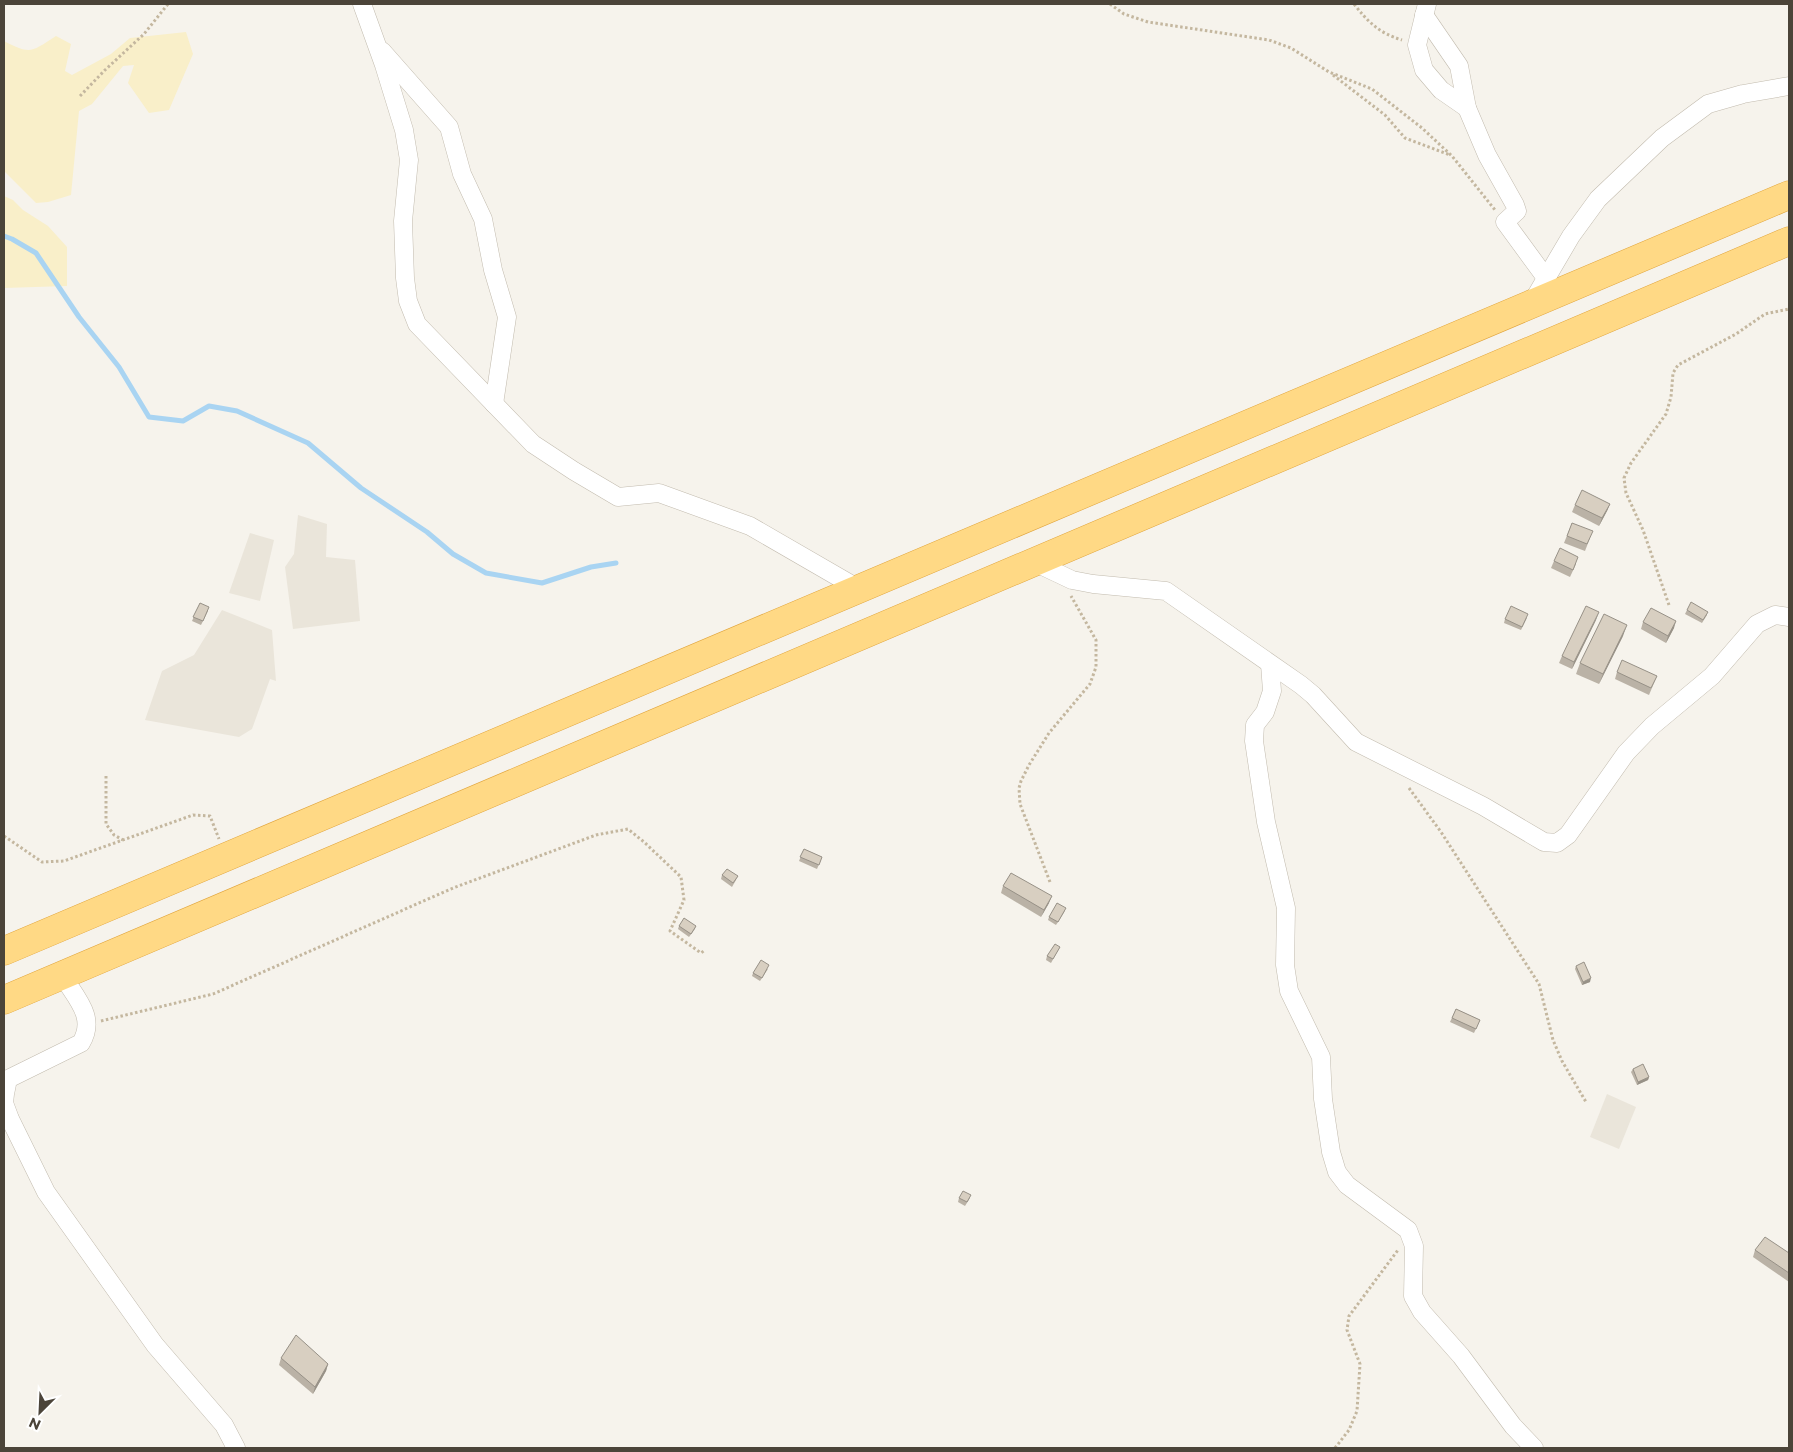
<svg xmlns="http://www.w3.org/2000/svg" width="1793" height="1452" font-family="Montserrat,sans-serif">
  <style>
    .residential { fill: #eae5da }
    .sand { fill: #f9efc9 }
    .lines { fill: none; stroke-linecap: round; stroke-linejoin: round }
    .stream { stroke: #a9d4f2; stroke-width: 5 }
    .minor-casing { stroke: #c2bbae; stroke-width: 19 }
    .trunk-casing { stroke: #e0a43c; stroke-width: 29 }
    .path { stroke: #c4b79f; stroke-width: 3; stroke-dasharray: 2.5 2.5; stroke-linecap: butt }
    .minor { stroke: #fff; stroke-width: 18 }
    .trunk { stroke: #ffd985; stroke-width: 28 }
    .wall { fill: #bab2a6 }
    .shaded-wall { fill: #979187 }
    .building { fill: #d8cfc1; stroke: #979187 }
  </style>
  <rect width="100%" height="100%" fill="#f6f3ec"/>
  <!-- residential -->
  <g class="residential">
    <path d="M 298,515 L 327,524 L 326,557 L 355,560 L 360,621 L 293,629 L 285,567 L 294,554 Z"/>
    <path d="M 250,533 L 274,540 L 260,601 L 229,593 Z"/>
    <path d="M 222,610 L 272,630 L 276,681 L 270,679 L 252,729 L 239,737 L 145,720 L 162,671 L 194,655 Z"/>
    <path d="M 1607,1094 L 1636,1107 L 1619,1149 L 1590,1137 Z"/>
  </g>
  <!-- sand -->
  <g class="sand">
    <path d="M 186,32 L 193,54 L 169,110 L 149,113 L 128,83 L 134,65 L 123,66 L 92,104 L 79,111 L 71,195 L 48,202 L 36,203 L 4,171 L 4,41 C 31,55 31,52 56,36 L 71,44 L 65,71 L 72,75 L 111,54 L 130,38 Z"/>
    <path d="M 4,196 L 13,200 L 23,210 L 48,226 L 67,247 L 67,286 L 4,288 Z"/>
  </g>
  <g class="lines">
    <!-- stream -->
    <path class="stream" d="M 4,236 L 12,239 L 36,253 L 79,317 L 119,367 L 149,417 L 183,421 L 209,406 L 237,411 L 308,443 L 361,488 L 427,532 L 453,554 L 486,573 L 542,583 L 591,567 L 616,563"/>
    <defs>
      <g id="minor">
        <path d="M 362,4 L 384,65 L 404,130 L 409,160 L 403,221 L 405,278 L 408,301 L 417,324 L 533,444 L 574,471 L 618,497 L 659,493 L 750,526 L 859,589"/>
        <path d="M 1427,4 L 1417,45 L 1424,70 L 1441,90 L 1467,108 L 1487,155 L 1515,205 L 1517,211 L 1505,222 L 1546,278"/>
        <path d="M 1424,15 L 1459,66 L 1467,108"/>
        <path d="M 382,51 L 449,127 L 462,174 L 483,219 L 493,270 L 507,317 L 494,404"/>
        <path d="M 1531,304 L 1571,236 L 1598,199 L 1662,138 L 1708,104 L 1743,94 L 1789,86"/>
        <path d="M 1034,562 L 1072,580 L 1093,584 L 1166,591 L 1301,685 L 1313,695 L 1356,742 L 1483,806 L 1544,842 L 1557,843 L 1568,835 L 1626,753 L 1652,726 L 1712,676 L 1757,624 L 1775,615 L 1789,617"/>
        <path d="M 1270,664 L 1272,691 L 1265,712 L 1255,725 L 1254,741 L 1266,822 L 1286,908 L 1285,965 L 1289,991 L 1321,1057 L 1323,1099 L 1331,1152 L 1337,1172 L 1347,1185 L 1408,1230 L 1414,1246 L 1413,1296 L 1422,1312 L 1461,1356 L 1513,1426 L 1534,1448"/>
        <path d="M 62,975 C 75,997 97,1017 81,1043 L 8,1079 L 5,1094 L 4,1103 L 10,1119 L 46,1192 L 155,1345 L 224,1425 L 236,1448"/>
      </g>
      <g id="trunk">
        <path d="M 4,951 L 1789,195"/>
        <path d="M 4,1000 L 1789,241"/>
      </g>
    </defs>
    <!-- minor casing -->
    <use href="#minor" class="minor-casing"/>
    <!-- trunk casing -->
    <use href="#trunk" class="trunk-casing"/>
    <!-- path -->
    <g class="path">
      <path d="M 1110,4 L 1124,14 L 1148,22 L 1269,40 L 1291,48 L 1329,72 L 1372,89 L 1422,128 L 1452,156 L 1495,210"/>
      <path d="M 1354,4 C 1368,22 1379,33 1402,40"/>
      <path d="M 1333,75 L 1385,115 L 1405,138 L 1450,155"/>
      <path d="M 80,96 L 105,70 L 144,34 L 168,4"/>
      <path d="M 1669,605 L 1643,530 L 1626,493 L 1624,478 L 1631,463 L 1666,414 L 1671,397 L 1673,373 L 1678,365 L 1736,334 L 1765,314 L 1789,309"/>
      <path d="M 106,776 L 106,824 L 114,835 L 123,840"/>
      <path d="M 1409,788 L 1441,832 L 1539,984 L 1553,1040 L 1562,1061 L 1586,1102"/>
      <path d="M 4,836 L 42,862 L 64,861 L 193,815 L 210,816 L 219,839"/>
      <path d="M 1050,882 L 1020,804 L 1019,788 L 1021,781 L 1029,765 L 1049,733 L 1090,684 L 1096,667 L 1096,640 L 1071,596"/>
      <path d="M 101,1021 L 213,994 L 453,888 L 596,835 L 628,829 L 644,842 L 681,877 L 684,900 L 670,931 L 701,953 L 705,950"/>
      <path d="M 1335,1448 L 1349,1430 L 1357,1411 L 1360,1364 L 1347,1330 L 1349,1316 L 1398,1250"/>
    </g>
    <!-- minor -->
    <use href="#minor" class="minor"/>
    <!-- trunk -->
    <use href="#trunk" class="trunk"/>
  </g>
  <!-- wall -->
  <g class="wall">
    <path d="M 1610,504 L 1607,511 L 1599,526 L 1572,512 L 1575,505 Z"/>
    <path d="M 1572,523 L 1590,538 L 1585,551 L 1564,543 Z"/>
    <path d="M 1554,561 L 1576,564 L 1570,577 L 1551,568 Z"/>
    <path d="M 200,603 L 208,611 L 201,625 L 192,621 Z"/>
    <path d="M 1687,610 L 1707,615 L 1702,623 L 1685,614 Z"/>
    <path d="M 1527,618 L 1521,630 L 1504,623 L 1505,619 Z"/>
    <path d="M 1596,620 L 1572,669 L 1559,663 L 1562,656 Z"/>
    <path d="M 1643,622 L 1674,628 L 1666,643 L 1641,629 Z"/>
    <path d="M 1623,636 L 1599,684 L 1576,674 L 1580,663 Z"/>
    <path d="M 1617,672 L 1657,676 L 1649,695 L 1615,679 Z"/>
    <path d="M 804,849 L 822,857 L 817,869 L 799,861 Z"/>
    <path d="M 722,875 L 738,876 L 736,880 L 732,887 L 721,879 Z"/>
    <path d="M 1003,886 L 1049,903 L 1041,917 L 1001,893 Z"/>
    <path d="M 1065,911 L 1056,925 L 1048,920 L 1049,917 Z"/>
    <path d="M 679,926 L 696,926 L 695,929 L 689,937 L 678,929 Z"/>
    <path d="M 1060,947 L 1051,963 L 1046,960 L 1047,956 Z"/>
    <path d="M 1576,966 L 1590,982 L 1582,985 L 1575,969 Z"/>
    <path d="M 768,969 L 760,981 L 752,976 L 753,973 Z"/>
    <path d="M 1456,1009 L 1480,1020 L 1474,1033 L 1450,1022 Z"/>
    <path d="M 1633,1069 L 1649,1077 L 1648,1080 L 1637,1085 L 1631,1072 Z"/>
    <path d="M 959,1198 L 970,1198 L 965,1206 L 958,1202 Z"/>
    <path d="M 1755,1250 L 1789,1253 L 1789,1282 L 1753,1257 Z"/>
    <path d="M 281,1358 L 328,1364 L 326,1371 L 313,1394 L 279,1365 Z"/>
  </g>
  <!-- shaded-wall -->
  <g class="shaded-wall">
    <path d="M 1610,504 L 1607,511 L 1599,526 L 1602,518 Z"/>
    <path d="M 1599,612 L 1596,620 L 1572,669 L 1574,662 Z"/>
    <path d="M 1676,621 L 1674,628 L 1666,643 L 1668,636 Z"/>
    <path d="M 1627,625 L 1623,636 L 1599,684 L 1603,674 Z"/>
    <path d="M 1052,896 L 1049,903 L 1041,917 L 1044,910 Z"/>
    <path d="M 1591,978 L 1590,982 L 1582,985 L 1583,982 Z"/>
    <path d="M 1649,1077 L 1648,1080 L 1637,1085 L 1638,1082 Z"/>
    <path d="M 328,1364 L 326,1371 L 313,1394 L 315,1387 Z"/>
  </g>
  <!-- building -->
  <g class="building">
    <path d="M 1582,490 L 1610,504 L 1602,518 L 1575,505 Z"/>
    <path d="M 1572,523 L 1593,531 L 1587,544 L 1567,536 Z"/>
    <path d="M 1560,548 L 1578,557 L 1573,570 L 1554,561 Z"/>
    <path d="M 1691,602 L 1708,612 L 1703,620 L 1687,610 Z"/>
    <path d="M 200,603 L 209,607 L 203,621 L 193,617 Z"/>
    <path d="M 1511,606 L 1528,614 L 1522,627 L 1505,619 Z"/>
    <path d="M 1586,606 L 1599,612 L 1574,662 L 1562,656 Z"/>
    <path d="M 1651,608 L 1676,621 L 1668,636 L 1643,622 Z"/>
    <path d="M 1604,614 L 1627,625 L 1603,674 L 1580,663 Z"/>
    <path d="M 1622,660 L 1657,676 L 1651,688 L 1617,672 Z"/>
    <path d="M 804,849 L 822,857 L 819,865 L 800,857 Z"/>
    <path d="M 727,869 L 738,876 L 733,883 L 722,875 Z"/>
    <path d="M 1011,873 L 1052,896 L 1044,910 L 1003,886 Z"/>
    <path d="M 1057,903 L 1066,908 L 1058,922 L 1049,917 Z"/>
    <path d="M 684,918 L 696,926 L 691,934 L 679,926 Z"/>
    <path d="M 1055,944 L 1060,947 L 1053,959 L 1047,956 Z"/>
    <path d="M 761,960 L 769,965 L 762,978 L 753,973 Z"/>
    <path d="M 1584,962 L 1591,978 L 1583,982 L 1576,966 Z"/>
    <path d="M 1456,1009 L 1480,1020 L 1476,1029 L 1452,1018 Z"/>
    <path d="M 1643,1064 L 1649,1077 L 1638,1082 L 1633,1069 Z"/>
    <path d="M 963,1191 L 971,1195 L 967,1202 L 959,1198 Z"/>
    <path d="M 1765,1237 L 1789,1253 L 1789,1273 L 1755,1250 Z"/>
    <path d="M 296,1335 L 328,1364 L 315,1387 L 281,1358 Z"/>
  </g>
  <!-- border -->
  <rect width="1793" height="1452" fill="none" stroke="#4b4439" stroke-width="10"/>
  <!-- north arrow -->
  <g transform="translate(40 1412) rotate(204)" stroke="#ffffff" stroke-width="4" paint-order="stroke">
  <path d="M0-4L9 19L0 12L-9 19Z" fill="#4b4439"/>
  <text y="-8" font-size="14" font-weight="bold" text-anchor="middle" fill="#4b4439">N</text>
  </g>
</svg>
